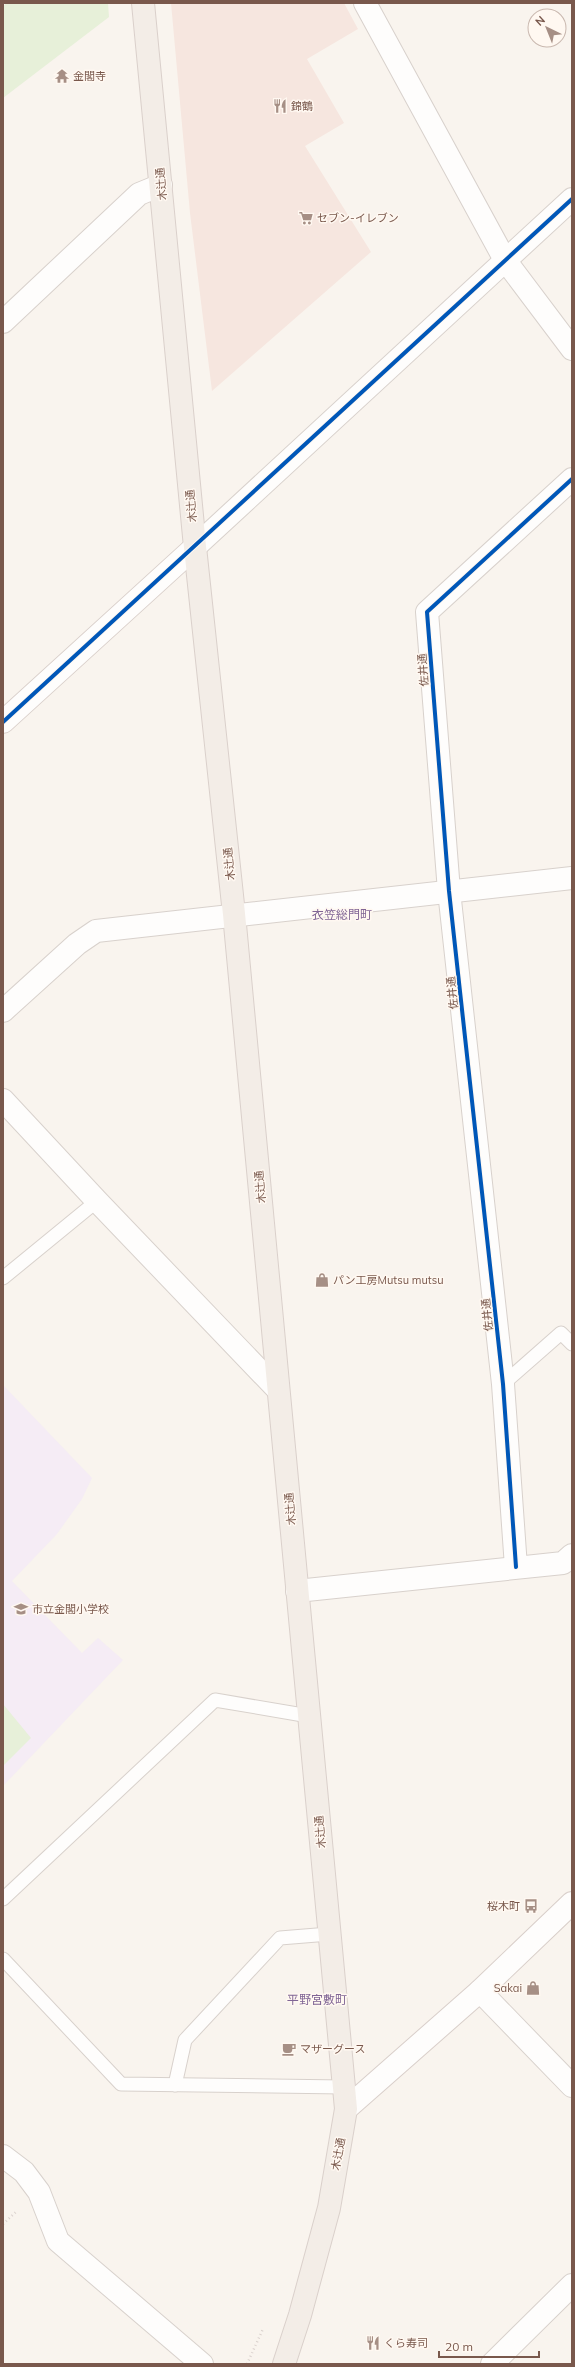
<svg xmlns="http://www.w3.org/2000/svg" width="575" height="2367" font-family="Mulish,'Noto Sans JP',sans-serif">
  <style>
    .commercial { fill: #f6e6df }
    .education { fill: #f5ecf5 }
    .green { fill: #e7f0d9 }
    .lines { fill: none; stroke-linecap: round; stroke-linejoin: round }
    .lane-casing { stroke: #d8d1cc; stroke-width: 15 }
    .street-casing { stroke: #d8d1cc; stroke-width: 24 }
    .secondary-casing { stroke: #d9cfca; stroke-width: 24 }
    .primary-casing { stroke: #dad0cb; stroke-width: 24 }
    .path { stroke: #dbd2ce; stroke-width: 2.5; stroke-dasharray: 1 3; stroke-linecap: butt }
    .lane { stroke: #fefdfc; stroke-width: 13 }
    .street { stroke: #fefdfc; stroke-width: 22 }
    .secondary { stroke: #fefdfc; stroke-width: 22 }
    .primary { stroke: #f3ede7; stroke-width: 22 }
    .cycleway-casing { stroke: #fff8f1; stroke-width: 6 }
    .cycleway { stroke: #0057b8; stroke-width: 4 }
    .labels { text-anchor: middle; dominant-baseline: central; stroke-width: 3; stroke-linejoin: round; paint-order: stroke }
    .poi-label { font-size: 11px; fill: #79584c; stroke: #fff8f1; text-anchor: start }
    .street-label { font-size: 11px; fill: #79584c; stroke: #fff8f1 }
    .neighbourhood-label { font-size: 12px; fill: #806595; stroke: #fff8f1 }
  </style>
  <rect width="100%" height="100%" fill="#f9f4ee"/>
  <!-- commercial -->
  <path class="commercial" d="M 171,3 L 344,3 L 358,29 L 307,59 L 344,123 L 305,146 L 371,252 L 212,391 L 190,213 Z"/>
  <!-- education -->
  <path class="education" d="M 3,1385 L 92,1478 L 82,1499 L 57,1534 L 12,1581 L 82,1653 L 98,1638 L 123,1660 L 3,1786 Z"/>
  <!-- green -->
  <g class="green">
    <path d="M 6,3 L 108,3 L 109,17 L 3,98 L 3,7 Z"/>
    <path d="M 3,1704 L 31,1738 L 3,1766 Z"/>
  </g>
  <g class="lines">
    <defs>
      <g id="lane">
        <path d="M 3,1278 L 97,1201"/>
        <path d="M 503,1384 L 561,1333 L 572,1344"/>
        <path d="M 3,1899 L 215,1700 L 309,1716"/>
        <path d="M 3,1959 L 121,2084 L 344,2087"/>
        <path d="M 175,2085 L 185,2040 L 280,1938 L 329,1934"/>
      </g>
      <g id="street">
        <path d="M 365,3 L 505,260 L 572,349"/>
        <path d="M 3,322 L 139,194 L 161,185"/>
        <path d="M 195,547 L 572,199"/>
        <path d="M 3,1011 L 77,944 L 96,931 L 572,878"/>
        <path d="M 3,1100 L 97,1201 L 278,1390"/>
        <path d="M 516,1567 L 503,1384 L 449,891 L 427,612 L 572,479"/>
        <path d="M 297,1591 L 563,1563 L 572,1555"/>
        <path d="M 480,1991 L 572,2086"/>
        <path d="M 3,2156 L 24,2172 L 39,2192 L 58,2241 L 202,2364"/>
        <path d="M 492,2364 L 572,2285"/>
      </g>
      <g id="secondary">
        <path d="M 3,722 L 195,547"/>
        <path d="M 346,2109 L 480,1991 L 572,1903"/>
      </g>
      <path id="primary" d="M 143,3 L 195,547 L 234,914 L 346,2109 L 329,2208 L 300,2315 L 284,2364"/>
    </defs>
    <!-- lane casing -->
    <use href="#lane" class="lane-casing"/>
    <!-- street casing -->
    <use href="#street" class="street-casing"/>
    <!-- secondary casing -->
    <use href="#secondary" class="secondary-casing"/>
    <!-- primary casing -->
    <use href="#primary" class="primary-casing"/>
    <!-- path -->
    <g class="path">
      <path d="M 3,2224 L 16,2212"/>
      <path d="M 247,2364 L 263,2329"/>
    </g>
    <!-- lane -->
    <use href="#lane" class="lane"/>
    <!-- street -->
    <use href="#street" class="street"/>
    <!-- secondary -->
    <use href="#secondary" class="secondary"/>
    <!-- primary -->
    <use href="#primary" class="primary"/>
    <defs>
      <g id="cycleway">
        <path d="M 3,722 L 572,199"/>
        <path d="M 516,1567 L 503,1384 L 449,891 L 427,612 L 572,479"/>
      </g>
    </defs>
    <!-- cycleway casing -->
    <use href="#cycleway" class="cycleway-casing"/>
    <!-- cycleway -->
    <use href="#cycleway" class="cycleway"/>
  </g>
  <!-- icons -->
  <defs>
    <symbol id="temple-bare" viewBox="-9 -9 18 18"><path d="M0-6L5-2H3V0L6.5 2.5H4V6H1.5V3h-3V6H-4V2.5H-6.5L-3 0V-2H-5Z" fill="#a68f85" stroke="#fff8f1" stroke-width="2.5" paint-order="stroke"/></symbol>
    <symbol id="restaurant-bare" viewBox="-9 -9 18 18"><path d="M-5-6h1v4h1v-4h1v4h1v-4h1v5L-1.5 .5V6h-2V.5L-5-1ZM5-6V6H3V1.5H1.5Q1.5-4 5-6Z" fill="#a68f85" stroke="#fff8f1" stroke-width="2.5" paint-order="stroke"/></symbol>
    <symbol id="supermarket-bare" viewBox="-9 -9 18 18"><path d="M-6-5.5h2.5l.6 2H6L4.5 2H-2.5L-4.4-4H-6ZM-1.5 3.2a1.3 1.3 0 1 0 .1 0ZM3 3.2a1.3 1.3 0 1 0 .1 0Z" fill="#a68f85" stroke="#fff8f1" stroke-width="2.5" paint-order="stroke"/></symbol>
    <symbol id="shop-bare" viewBox="-9 -9 18 18"><path d="M-5-2.5h2.3a2.7 3.5 0 0 1 5.4 0H5L5.5 6h-11ZM-1.5-2.5h3a1.5 2.3 0 0 0-3 0Z" fill="#a68f85" stroke="#fff8f1" stroke-width="2.5" paint-order="stroke"/></symbol>
    <symbol id="school-bare" viewBox="-9 -9 18 18"><path d="M0-5L7-2L0 1L-7-2ZM-4 1L0 2.5L4 1V4Q0 6-4 4Z" fill="#a68f85" stroke="#fff8f1" stroke-width="2.5" paint-order="stroke"/></symbol>
    <symbol id="bus-bare" viewBox="-9 -9 18 18"><path d="M-5-6H5V4H4V6H2V4H-2V6H-4V4H-5ZM-3.5-4V0h7V-4ZM-3.5 1.2v1.5H-2V1.2ZM2 1.2v1.5H3.5V1.2Z" fill="#a68f85" stroke="#fff8f1" stroke-width="2.5" paint-order="stroke"/></symbol>
    <symbol id="cafe-bare" viewBox="-9 -9 18 18"><path d="M-5.5-4.5H6V0H3Q3 3.5 0 3.5H-2.5Q-5.5 3.5-5.5 0ZM3-3.2v2h1.7v-2ZM-6 4.5H4V6H-6Z" fill="#a68f85" stroke="#fff8f1" stroke-width="2.5" paint-order="stroke"/></symbol>
  </defs>
  <g fill-rule="evenodd">
    <use href="#temple-bare" x="52" y="66" width="20" height="20"/>
    <use href="#restaurant-bare" x="270" y="96" width="20" height="20"/>
    <use href="#supermarket-bare" x="296" y="208" width="20" height="20"/>
    <use href="#shop-bare" x="312" y="1270" width="20" height="20"/>
    <use href="#school-bare" x="11" y="1599" width="20" height="20"/>
    <use href="#bus-bare" x="521" y="1896" width="20" height="20"/>
    <use href="#shop-bare" x="523" y="1978" width="20" height="20"/>
    <use href="#cafe-bare" x="279" y="2039" width="20" height="20"/>
    <use href="#restaurant-bare" x="363" y="2333" width="20" height="20"/>
  </g>
  <g class="labels">
    <!-- poi labels -->
    <g class="poi-label">
      <text x="73" y="76">金閣寺</text>
      <text x="291" y="106">錦鶴</text>
      <text x="317" y="218">セブン-イレブン</text>
      <text x="333" y="1280">パン工房Mutsu mutsu</text>
      <text x="32" y="1609">市立金閣小学校</text>
      <text x="520" y="1906" text-anchor="end">桜木町</text>
      <text x="522" y="1988" text-anchor="end">Sakai</text>
      <text x="300" y="2049">マザーグース</text>
      <text x="384" y="2343">くら寿司</text>
    </g>
    <!-- street labels -->
    <g class="street-label">
      <text transform="translate(161 184) rotate(-95)">木辻通</text>
      <text transform="translate(191 506) rotate(-95)">木辻通</text>
      <text transform="translate(423 670) rotate(-94)">佐井通</text>
      <text transform="translate(229 864) rotate(-96)">木辻通</text>
      <text transform="translate(452 993) rotate(-96)">佐井通</text>
      <text transform="translate(260 1187) rotate(-95)">木辻通</text>
      <text transform="translate(487 1315) rotate(-96)">佐井通</text>
      <text transform="translate(290 1509) rotate(-95)">木辻通</text>
      <text transform="translate(320 1832) rotate(-95)">木辻通</text>
      <text transform="translate(338 2154) rotate(-80)">木辻通</text>
    </g>
    <!-- neighbourhood labels -->
    <g class="neighbourhood-label">
      <text x="342" y="914">衣笠総門町</text>
      <text x="317" y="1999">平野宮敷町</text>
    </g>
  </g>
  <!-- border -->
  <rect width="575" height="2367" fill="none" stroke="#79584c" stroke-width="8"/>
  <!-- north arrow -->
  <g transform="translate(547 28) rotate(317)"><circle r="19" fill="#fff8f1" stroke="#c9b8af"/>
  <path d="M0-3L7 15L0 10L-7 15Z" fill="#a68f85"/>
  <text y="-6" font-size="11" font-weight="bold" text-anchor="middle" fill="#79584c">N</text>
  </g>
  <!-- scale -->
  <path d="M439 2351v6h100v-6" fill="none" stroke="#79584c" stroke-width="2"/>
  <text x="445" y="2351" font-size="12" fill="#79584c" stroke="#fff8f1" stroke-width="3" paint-order="stroke">20 m</text>
</svg>
